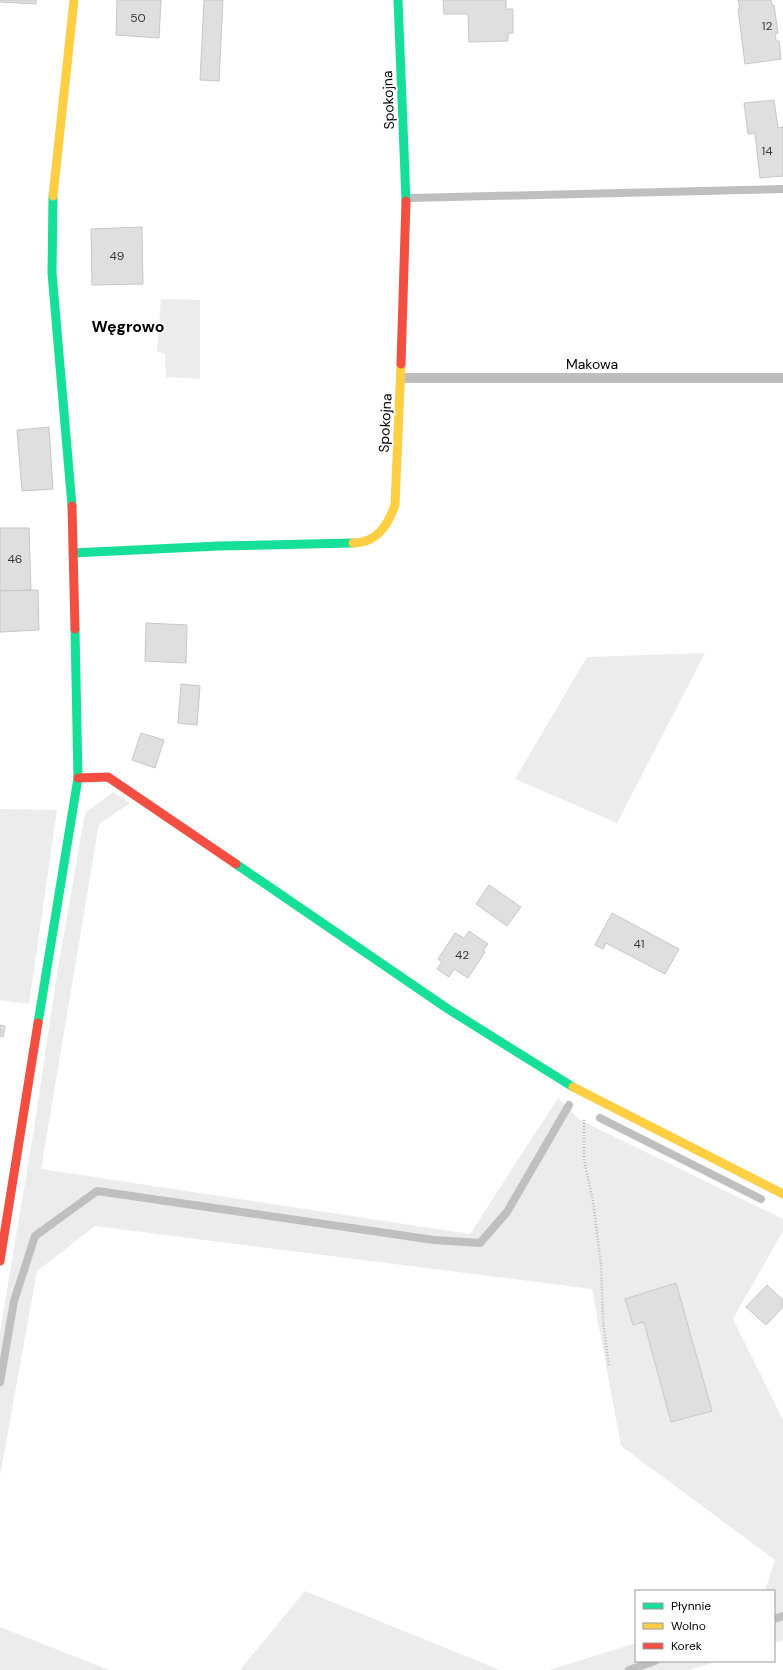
<svg xmlns="http://www.w3.org/2000/svg" width="783" height="1670" font-family="'DM Sans',sans-serif">
  <style>
    .green { fill: #ececec }
    .lines { fill: none; stroke-linecap: round; stroke-linejoin: round }
    .stream { stroke: #bfbfbf; stroke-width: 8 }
    .building { fill: #dfdfdf; stroke: #c7c7c7 }
    .path { stroke: #b9b9b9; stroke-width: 2.5; stroke-dasharray: 1 2; stroke-linecap: butt }
    .lane { stroke: #bebebe; stroke-width: 10 }
    .fast { stroke: #16e098; stroke-width: 9 }
    .slow { stroke: #ffcf43; stroke-width: 9 }
    .jam { stroke: #f24e42; stroke-width: 9 }
    .labels { text-anchor: middle; dominant-baseline: central; stroke-width: 4; stroke-linejoin: round; paint-order: stroke }
    .number-label { font-size: 12px; fill: #383838 }
    .street-label { font-size: 14px; fill: #000; stroke: #fff }
    .quarter-label { font-size: 16px; font-weight: bold; fill: #000; stroke: #fff }
  </style>
  <rect width="100%" height="100%" fill="#fff"/>
  <!-- green -->
  <g class="green">
    <path d="M 161,299 L 200,300 L 200,379 L 166,377 L 165,354 L 157,351 Z"/>
    <path d="M 705,653 L 617,823 L 515,779 L 587,657 Z"/>
    <path d="M 113,792 L 130,803 L 99,824 L 41,1169 L 470,1234 L 558,1098 L 580,1120 L 783,1219 L 783,1231 L 733,1319 L 783,1420 L 783,1640 L 774,1643 L 774,1591 L 765,1591 L 775,1560 L 621,1446 L 592,1289 L 95,1226 L 37,1271 L 0,1476 L 0,1332 L 33,1135 L 58,968 L 85,813 Z"/>
    <path d="M 0,809 L 57,810 L 29,1004 L 0,1000 Z"/>
    <path d="M 305,1591 L 500,1670 L 240,1670 Z"/>
    <path d="M 0,1627 L 109,1670 L 0,1670 Z"/>
    <path d="M 636,1643 L 636,1661 L 718,1661 L 690,1670 L 549,1670 Z"/>
  </g>
  <g class="lines">
    <!-- stream -->
    <g class="stream">
      <path d="M 412,198 L 783,189"/>
      <path d="M 600,1118 L 761,1199"/>
      <path d="M 0,1382 L 14,1301 L 35,1236 L 97,1191 L 434,1240 L 480,1243 L 507,1212 L 569,1105"/>
      <path d="M 774,1619 L 783,1616"/>
      <path d="M 629,1670 L 655,1661"/>
    </g>
  </g>
  <!-- building -->
  <g class="building">
    <path d="M 0,0 L 36,0 L 36,4 L 0,2 Z"/>
    <path d="M 117,0 L 161,0 L 159,38 L 116,35 Z"/>
    <path d="M 204,0 L 223,0 L 219,81 L 200,80 Z"/>
    <path d="M 443,0 L 506,0 L 506,9 L 513,9 L 513,33 L 508,33 L 508,41 L 469,42 L 468,14 L 444,14 Z"/>
    <path d="M 738,0 L 771,0 L 772,5 L 774,5 L 778,33 L 775,34 L 776,41 L 779,41 L 781,59 L 745,64 L 738,9 L 740,9 Z"/>
    <path d="M 774,100 L 778,128 L 783,127 L 783,176 L 760,178 L 755,133 L 748,134 L 744,103 Z"/>
    <path d="M 142,227 L 143,284 L 92,285 L 91,229 Z"/>
    <path d="M 49,427 L 53,489 L 22,491 L 17,430 Z"/>
    <path d="M 0,528 L 29,528 L 31,590 L 0,591 Z"/>
    <path d="M 38,590 L 39,630 L 0,632 L 0,591 Z"/>
    <path d="M 146,623 L 187,625 L 186,663 L 145,661 Z"/>
    <path d="M 181,684 L 200,686 L 197,725 L 178,723 Z"/>
    <path d="M 141,733 L 164,740 L 155,768 L 132,760 Z"/>
    <path d="M 489,885 L 521,907 L 507,926 L 476,904 Z"/>
    <path d="M 612,913 L 679,949 L 665,974 L 606,943 L 603,949 L 595,945 Z"/>
    <path d="M 469,931 L 488,944 L 483,951 L 485,952 L 468,978 L 454,969 L 449,977 L 437,969 L 442,962 L 438,959 L 455,933 L 464,938 Z"/>
    <path d="M 0,1025 L 5,1026 L 3,1037 L 0,1036 Z"/>
    <path d="M 676,1283 L 712,1411 L 671,1422 L 644,1322 L 633,1325 L 625,1299 Z"/>
    <path d="M 767,1285 L 783,1300 L 783,1307 L 766,1325 L 746,1307 Z"/>
  </g>
  <g class="lines">
    <!-- path -->
    <path class="path" d="M 584,1120 L 584,1160 L 593,1201 L 601,1265 L 603,1321 L 609,1367"/>
    <!-- lane -->
    <path class="lane" d="M 401,378 L 783,378"/>
    <!-- fast -->
    <g class="fast">
      <path d="M 398,0 L 406,201"/>
      <path d="M 53,196 L 52,273 L 72,506"/>
      <path d="M 73,553 L 218,546 L 353,543"/>
      <path d="M 236,864 L 448,1009 L 573,1087"/>
      <path d="M 38,1023 L 78,778 L 75,629"/>
    </g>
    <!-- slow -->
    <g class="slow">
      <path d="M 53,196 L 74,0"/>
      <path d="M 353,543 C 377,543 388,525 395,505 L 401,364"/>
      <path d="M 573,1087 L 783,1194"/>
    </g>
    <!-- jam -->
    <g class="jam">
      <path d="M 401,364 L 406,201"/>
      <path d="M 72,506 L 75,629"/>
      <path d="M 78,778 L 108,777 L 236,864"/>
      <path d="M 0,1261 L 38,1023"/>
    </g>
  </g>
  <g class="labels">
    <!-- number labels -->
    <g class="number-label">
      <text x="138" y="18">50</text>
      <text x="767" y="26">12</text>
      <text x="767" y="151">14</text>
      <text x="117" y="256">49</text>
      <text x="15" y="559">46</text>
      <text x="639" y="944">41</text>
      <text x="462" y="955">42</text>
    </g>
    <!-- street labels -->
    <g class="street-label">
      <text transform="translate(388 100) rotate(-92)">Spokojna</text>
      <text x="592" y="364">Makowa</text>
      <text transform="translate(385 423) rotate(-87)">Spokojna</text>
    </g>
    <!-- quarter labels -->
    <g class="quarter-label">
      <text x="128" y="326">Węgrowo</text>
    </g>
  </g>
  <!-- legend -->
  <rect x="635" y="1590" width="140" height="72" fill="#ffffff" stroke="#999999"/>
  <rect x="643" y="1603" width="20" height="6" fill="#16e098" stroke="#999999"/>
  <text x="671" y="1610" font-size="12" fill="#000000">Płynnie</text>
  <rect x="643" y="1623" width="20" height="6" fill="#ffcf43" stroke="#999999"/>
  <text x="671" y="1630" font-size="12" fill="#000000">Wolno</text>
  <rect x="643" y="1643" width="20" height="6" fill="#f24e42" stroke="#999999"/>
  <text x="671" y="1650" font-size="12" fill="#000000">Korek</text>
</svg>
